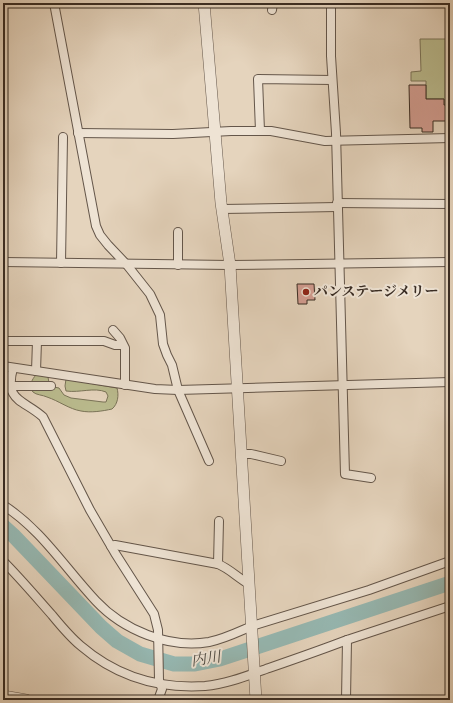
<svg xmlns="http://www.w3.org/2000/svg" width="453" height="703" font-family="'Old Standard TT','Noto Serif JP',serif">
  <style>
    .green { fill: #babb8e; stroke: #7a7458 }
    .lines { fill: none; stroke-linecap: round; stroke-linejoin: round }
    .river { stroke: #96b8b2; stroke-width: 15 }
    .building { fill: #d39d91; stroke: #392c23 }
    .minor-casing { stroke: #64564a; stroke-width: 10 }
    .tertiary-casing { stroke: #64564a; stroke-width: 12 }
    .minor { stroke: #eee3d4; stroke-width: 8 }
    .tertiary { stroke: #eee3d4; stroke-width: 11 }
    .poi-dot { fill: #8f2418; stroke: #eee3d4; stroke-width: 1.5 }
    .labels { text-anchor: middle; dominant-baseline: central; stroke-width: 4; stroke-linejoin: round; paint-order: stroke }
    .poi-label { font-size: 14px; font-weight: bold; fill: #392c23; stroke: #eee3d4; text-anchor: start }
    .water-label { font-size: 15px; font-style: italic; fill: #4c4840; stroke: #eee3d4 }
  </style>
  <rect width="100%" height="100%" fill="#e5d4bd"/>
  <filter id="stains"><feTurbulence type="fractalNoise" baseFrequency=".005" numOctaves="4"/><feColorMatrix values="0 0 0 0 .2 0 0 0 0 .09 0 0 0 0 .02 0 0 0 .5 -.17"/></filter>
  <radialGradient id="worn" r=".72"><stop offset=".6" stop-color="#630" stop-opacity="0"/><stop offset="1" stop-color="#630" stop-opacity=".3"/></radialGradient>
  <!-- green -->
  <g class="green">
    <path d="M 420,39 L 450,39 L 450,105 L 444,105 L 444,99 L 426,99 L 426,81 L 411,81 L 411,72 L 421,71 Z"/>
    <path d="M 36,375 L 44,375 L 48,377 L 49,383 L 54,387 L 59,388 L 64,395 L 71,398 L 103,402 L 106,402 L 108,396 L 106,392 C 94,387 80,393 66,391 L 65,386 L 66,379 L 117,388 C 119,395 118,404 112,409 C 103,411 91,413 81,411 C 69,409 59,401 47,397 C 43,395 36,395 33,392 C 28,387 32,379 36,375 Z"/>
  </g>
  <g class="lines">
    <!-- river -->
    <path class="river" d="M 3,526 L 13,535 L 101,627 L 117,641 L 140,654 L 174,664 L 195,664 L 220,659 L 450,583"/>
  </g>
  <!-- building -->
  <g class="building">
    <path d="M 409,85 L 426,85 L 426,99 L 444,99 L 444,105 L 450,105 L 450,121 L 433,121 L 433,132 L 422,132 L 422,128 L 410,128 Z"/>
    <path d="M 297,284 L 314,284 L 315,300 L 307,300 L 307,304 L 298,304 Z"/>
  </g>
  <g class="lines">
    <defs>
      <g id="minor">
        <path d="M 54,3 L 96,226 L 100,235 L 108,245 L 127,265 L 150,294 L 160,315 L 163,344 L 167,355 L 172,365 L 178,390 L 209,461"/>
        <path d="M 331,3 L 331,56 L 336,133 L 345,474 L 371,478"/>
        <path d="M 272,10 L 273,3"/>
        <path d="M 260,131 L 258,79 L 332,80"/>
        <path d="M 78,133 L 173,134 L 231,131 L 271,131 L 325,141 L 450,138"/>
        <path d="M 337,203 L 450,204"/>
        <path d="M 222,209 L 337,207"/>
        <path d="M 178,232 L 178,265"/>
        <path d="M 3,262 L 230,265 L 450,262"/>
        <path d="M 61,263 L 63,137"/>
        <path d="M 113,330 L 120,338 L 125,348 L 125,385"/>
        <path d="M 3,341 L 104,341 L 115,345 L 122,345"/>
        <path d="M 3,366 L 155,389 L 178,390 L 450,382"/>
        <path d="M 13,368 C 4,402 23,399 43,417 L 90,510 L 115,553 L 154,614 L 158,630 L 159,680 L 162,689 L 158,700"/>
        <path d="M 36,371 L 37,341"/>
        <path d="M 11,386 L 51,386"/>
        <path d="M 3,389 L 11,388"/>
        <path d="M 241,454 L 251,454 L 281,461"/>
        <path d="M 3,505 C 41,529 65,568 96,601 C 123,630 169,649 209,642 C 224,639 238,632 252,626 L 369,590 L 450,561"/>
        <path d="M 111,546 L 115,545 L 218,564 C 230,569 238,578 249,584"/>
        <path d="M 3,561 C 20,578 36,597 52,615 C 61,626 70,637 81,646 C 116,676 159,689 205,686 C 227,684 249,675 269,668 C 295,659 321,650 347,640"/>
        <path d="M 218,564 L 219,521"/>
        <path d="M 346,700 L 347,640 L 450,606"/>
      </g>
      <g id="tertiary">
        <path d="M 204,3 L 221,203 L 230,265 L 256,700"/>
        <path d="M 3,696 L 26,700"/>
      </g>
    </defs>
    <!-- minor casing -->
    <use href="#minor" class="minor-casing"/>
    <!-- tertiary casing -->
    <use href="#tertiary" class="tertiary-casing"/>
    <!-- minor -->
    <use href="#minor" class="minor"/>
    <!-- tertiary -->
    <use href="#tertiary" class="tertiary"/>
  </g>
  <!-- markers -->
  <circle class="poi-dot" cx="306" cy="292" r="4"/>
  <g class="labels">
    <!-- poi labels -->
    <g class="poi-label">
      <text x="314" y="292">パンステージメリー</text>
    </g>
    <!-- water labels -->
    <g class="water-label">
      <text transform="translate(206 660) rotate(-9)">内川</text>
    </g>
  </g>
  <!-- margin -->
  <rect width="453" height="703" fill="none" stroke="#e5d4bd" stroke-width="16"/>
  <rect x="4" y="4" width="445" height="695" fill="none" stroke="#392c23" stroke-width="2"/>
  <rect x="8" y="8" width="437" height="687" fill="none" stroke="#392c23"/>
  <rect width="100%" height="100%" filter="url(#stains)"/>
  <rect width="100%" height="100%" fill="url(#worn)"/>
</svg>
